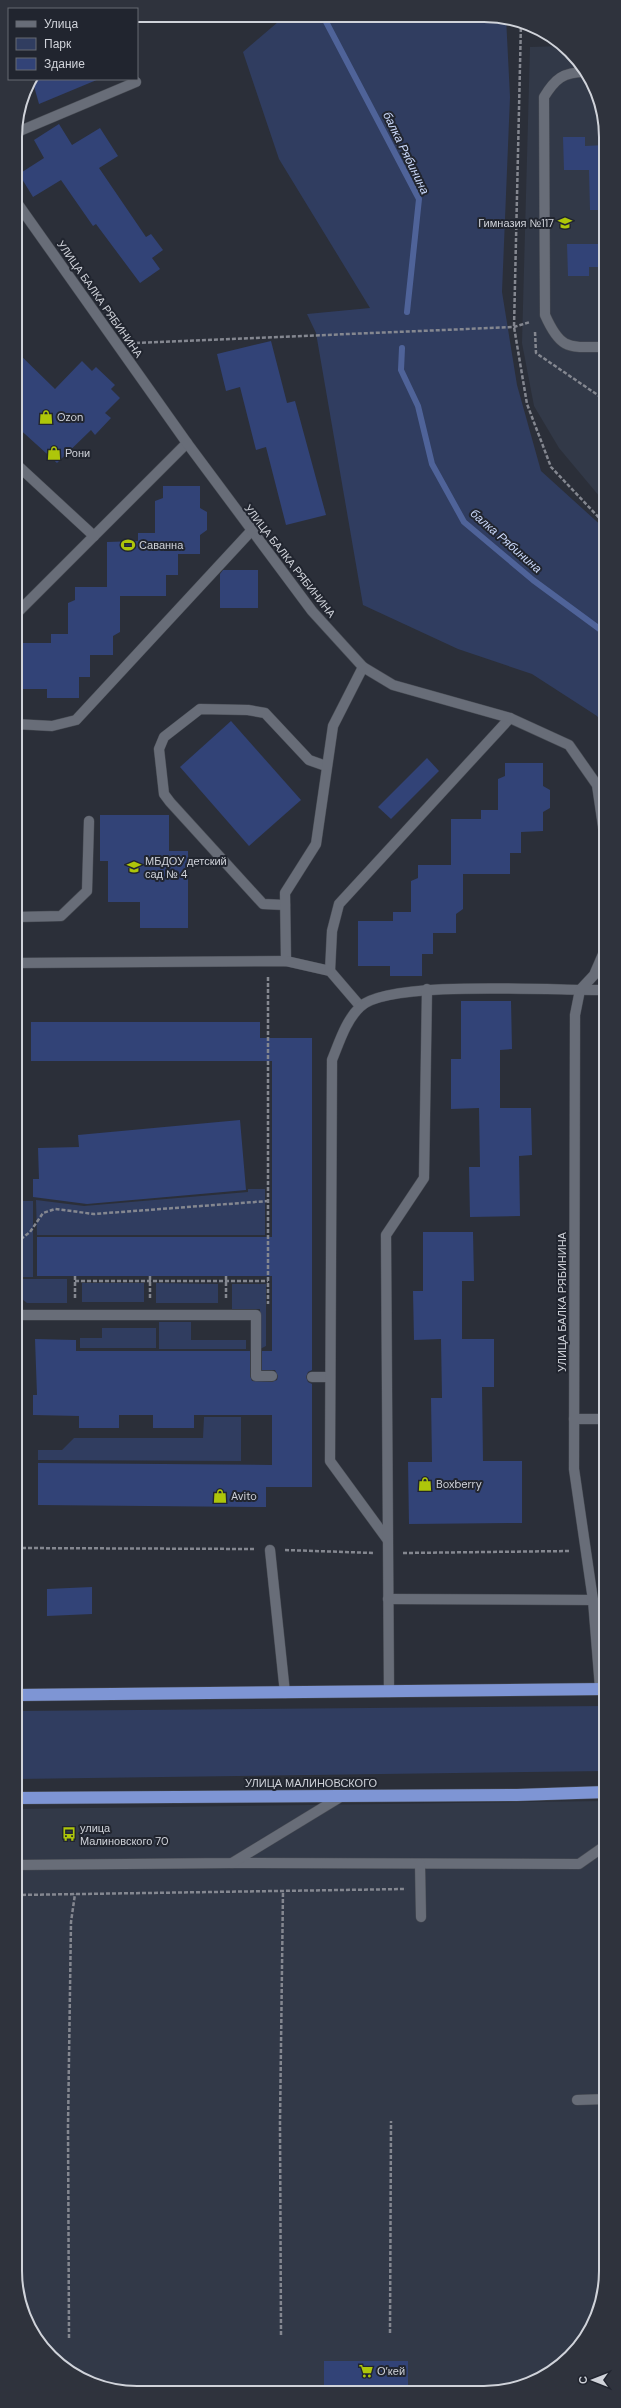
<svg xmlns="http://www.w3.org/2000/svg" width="621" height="2408" font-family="'DM Sans',sans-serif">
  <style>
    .built { fill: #323948 }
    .green { fill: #303d60 }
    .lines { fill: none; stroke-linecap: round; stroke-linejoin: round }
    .stream { stroke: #4f6399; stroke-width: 6 }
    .building { fill: #324377 }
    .lane-casing { stroke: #484c54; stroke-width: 11 }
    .street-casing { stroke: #484c54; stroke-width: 11 }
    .highway-casing { stroke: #484c54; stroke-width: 13 }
    .path { stroke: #848790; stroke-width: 2.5; stroke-dasharray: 4 2; stroke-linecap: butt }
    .lane { stroke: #686d78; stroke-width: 10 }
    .street { stroke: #686d78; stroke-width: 10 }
    .highway { stroke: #7e95d4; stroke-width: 12 }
    .labels { text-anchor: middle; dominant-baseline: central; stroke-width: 4; stroke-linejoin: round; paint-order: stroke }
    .poi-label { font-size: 11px; fill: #d0d3da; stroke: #21252f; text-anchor: start }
    .street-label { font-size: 11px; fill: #d0d3da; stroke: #21252f }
    .water-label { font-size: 12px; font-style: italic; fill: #cbd9fa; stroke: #21252f }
    .rim { fill: none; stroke: #d0d3da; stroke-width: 2 }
  </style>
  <rect width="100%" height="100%" fill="#2b2f39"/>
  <!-- built -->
  <g class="built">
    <path d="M 564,46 L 570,51 L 593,83 L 605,121 L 605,503 L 559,448 L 534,406 L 522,343 L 530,47 Z"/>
    <path d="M 606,1801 L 606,2278 L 597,2318 L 575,2351 L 538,2380 L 500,2392 L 113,2391 L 76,2377 L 46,2351 L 28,2325 L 16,2287 L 16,1809 Z"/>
  </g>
  <!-- green -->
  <g class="green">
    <path d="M 285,16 L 506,17 L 510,97 L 502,292 L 517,385 L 541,471 L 605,529 L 605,727 L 597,716 L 532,674 L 458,649 L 363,605 L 316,333 L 307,314 L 370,308 L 279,159 L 243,52 Z"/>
    <path d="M 248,1189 L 265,1189 L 265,1235 L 37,1235 L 36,1200 L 84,1206 L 248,1192 Z"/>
    <rect x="16" y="1201" width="17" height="76"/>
    <path d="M 16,1279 L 67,1279 L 67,1303 L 27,1303 L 17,1295 Z"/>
    <rect x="82" y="1283" width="62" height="19"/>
    <path d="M 156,1283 L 218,1284 L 218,1303 L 156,1303 Z"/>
    <path d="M 232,1284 L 266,1284 L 266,1346 L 260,1349 L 260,1309 L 232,1309 Z"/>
    <path d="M 159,1322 L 191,1322 L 191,1340 L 246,1340 L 246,1349 L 159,1349 Z"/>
    <path d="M 102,1328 L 156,1328 L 156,1348 L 80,1348 L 80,1338 L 102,1338 Z"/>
    <path d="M 204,1417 L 241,1417 L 241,1461 L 38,1460 L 38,1450 L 62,1450 L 74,1438 L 203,1438 Z"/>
    <path d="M 606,1706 L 606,1771 L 16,1779 L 16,1711 Z"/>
  </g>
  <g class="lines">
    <!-- stream -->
    <g class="stream">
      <path d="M 323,16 L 419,199 L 407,312"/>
      <path d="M 402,348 L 401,370 L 418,406 L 432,464 L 464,522 L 533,580 L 605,633"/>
    </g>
  </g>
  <!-- building -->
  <g class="building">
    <path d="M 32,79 L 99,79 L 39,104 Z"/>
    <path d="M 59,124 L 72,145 L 100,128 L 118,156 L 99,168 L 146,237 L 151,234 L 163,250 L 152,258 L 160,269 L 140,283 L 96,224 L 93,226 L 61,180 L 33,197 L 19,174 L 44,158 L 34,140 Z"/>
    <path d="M 563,137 L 585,137 L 585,146 L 605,145 L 605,210 L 590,210 L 589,170 L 564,170 Z"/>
    <path d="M 567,244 L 605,244 L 605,267 L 589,267 L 589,276 L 568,276 Z"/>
    <path d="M 271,341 L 287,403 L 295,401 L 326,515 L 286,525 L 266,447 L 256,450 L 240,387 L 226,391 L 217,354 Z"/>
    <path d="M 15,350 L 55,389 L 82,361 L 92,371 L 96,367 L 115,385 L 111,389 L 120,398 L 105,413 L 111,418 L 95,435 L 91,430 L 57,463 L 15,425 Z"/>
    <path d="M 163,486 L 200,486 L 200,508 L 207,512 L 207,530 L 200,535 L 200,554 L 178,554 L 178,575 L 166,575 L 166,596 L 120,596 L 120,632 L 113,636 L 113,655 L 90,655 L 90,677 L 79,677 L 79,698 L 47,698 L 47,689 L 15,689 L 15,643 L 51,643 L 51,634 L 68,634 L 68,603 L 75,600 L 75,587 L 107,587 L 107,542 L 138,541 L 138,533 L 155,533 L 155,501 L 163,498 Z"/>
    <path d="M 223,570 L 258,570 L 258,608 L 220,608 L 220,574 Z"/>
    <path d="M 231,721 L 301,800 L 249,846 L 180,767 Z"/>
    <path d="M 427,758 L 439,771 L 391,819 L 378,807 Z"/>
    <path d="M 505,763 L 543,763 L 543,786 L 550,790 L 550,808 L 543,812 L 543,831 L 521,832 L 521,853 L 510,853 L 510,874 L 463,874 L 463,909 L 456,914 L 456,933 L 433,933 L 433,954 L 422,954 L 422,976 L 390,976 L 390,966 L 358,966 L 358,921 L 393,921 L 393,912 L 411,912 L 411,881 L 418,878 L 418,865 L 451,865 L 451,819 L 481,819 L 481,810 L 498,810 L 498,779 L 505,776 Z"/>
    <path d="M 100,815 L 169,815 L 169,851 L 188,851 L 188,928 L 140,928 L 140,902 L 108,902 L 108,861 L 100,861 Z"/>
    <path d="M 461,1001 L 511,1001 L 512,1049 L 500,1050 L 500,1108 L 531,1108 L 532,1155 L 519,1156 L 520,1216 L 470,1217 L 469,1167 L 480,1167 L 479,1108 L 451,1109 L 451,1059 L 461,1059 Z"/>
    <path d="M 31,1022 L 260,1022 L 260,1038 L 312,1038 L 312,1370 L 308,1372 L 306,1377 L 308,1382 L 312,1384 L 312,1487 L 266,1487 L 266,1507 L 38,1505 L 38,1463 L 272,1465 L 272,1415 L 194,1415 L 194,1428 L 153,1428 L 153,1415 L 119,1415 L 119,1428 L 79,1428 L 79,1416 L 33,1415 L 33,1395 L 37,1395 L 35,1339 L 76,1340 L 76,1351 L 250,1351 L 250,1376 L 252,1381 L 272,1382 L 277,1380 L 278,1376 L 275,1370 L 262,1370 L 262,1351 L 272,1351 L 272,1276 L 37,1276 L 37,1237 L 272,1237 L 272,1061 L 31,1061 Z"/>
    <path d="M 240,1120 L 246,1190 L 87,1204 L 33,1197 L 33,1179 L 39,1179 L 38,1148 L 79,1147 L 78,1135 Z"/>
    <path d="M 423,1232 L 473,1232 L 474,1281 L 462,1281 L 462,1339 L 494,1339 L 494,1387 L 482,1387 L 483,1461 L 522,1461 L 522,1523 L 409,1524 L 408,1462 L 432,1462 L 431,1398 L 442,1398 L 441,1339 L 414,1340 L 413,1291 L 423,1291 Z"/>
    <path d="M 92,1587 L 92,1614 L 47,1616 L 47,1589 Z"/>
    <path d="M 324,2361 L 408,2361 L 408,2392 L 324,2391 Z"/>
  </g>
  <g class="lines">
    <defs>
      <g id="lane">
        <path d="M 585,72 C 563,72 555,79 544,97 L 545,315 C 561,351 569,347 605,347"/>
        <path d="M 15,133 L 136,82"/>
        <path d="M 15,463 L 94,536"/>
        <path d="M 15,615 L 187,443"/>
        <path d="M 15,724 L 52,726 L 76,720 L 252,530"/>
        <path d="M 285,905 L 263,904 L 170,802 L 164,794 L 159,749 L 164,737 L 200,709 L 248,710 L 265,713 L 309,760 L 326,766"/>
        <path d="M 16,917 L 61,916 L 87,891 L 89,821"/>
        <path d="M 286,961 L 285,893 L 316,844 L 333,726 L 363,667"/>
        <path d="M 16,963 L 286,961 L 330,971 L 360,1006"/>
        <path d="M 330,971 L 332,931 L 339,904 L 510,718"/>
        <path d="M 16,1315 L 256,1315 L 256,1376 L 272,1376"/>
        <path d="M 312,1377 L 330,1377"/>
        <path d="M 574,1419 L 605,1419"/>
        <path d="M 387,1539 L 330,1461 L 332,1060 C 339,1043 346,1020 360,1007 C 388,979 559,991 605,990"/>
        <path d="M 270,1550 L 285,1693"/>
        <path d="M 388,1599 L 593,1600"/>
        <path d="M 389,1692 L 386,1235 L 424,1178 L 427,989"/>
        <path d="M 232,1863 L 579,1864 L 606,1845"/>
        <path d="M 420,1864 L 421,1917"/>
        <path d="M 16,1865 L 232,1863 L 342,1796"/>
        <path d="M 577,2100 L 606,2099"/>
      </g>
      <g id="street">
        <path d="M 15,200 L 187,443 L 312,611 L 363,667 L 393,685 L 510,718 L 569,745 L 597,785 L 605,840"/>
        <path d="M 600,1688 L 593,1600 L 574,1469 L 575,1015 L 580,990 L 594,975 L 604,952 L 605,923"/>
      </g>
      <g id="highway">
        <path d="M 16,1695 L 606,1689"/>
        <path d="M 16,1798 L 517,1795 L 606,1792"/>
      </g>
    </defs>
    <!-- lane casing -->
    <use href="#lane" class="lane-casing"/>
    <!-- street casing -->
    <use href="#street" class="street-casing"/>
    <!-- highway casing -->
    <use href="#highway" class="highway-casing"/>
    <!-- path -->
    <g class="path">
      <path d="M 521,22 L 514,327 L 527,404 L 551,467 L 605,524"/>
      <path d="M 535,332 L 536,353 L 605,400"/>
      <path d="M 136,343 L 514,327 L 530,322"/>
      <path d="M 268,977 L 268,1304"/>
      <path d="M 16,1243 L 30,1232 L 43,1213 L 55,1209 L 94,1214 L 268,1201"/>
      <path d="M 75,1276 L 75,1299"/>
      <path d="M 150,1276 L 150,1299"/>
      <path d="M 226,1276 L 226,1299"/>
      <path d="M 75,1281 L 268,1281"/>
      <path d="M 16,1548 L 256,1549"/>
      <path d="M 285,1550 L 374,1553"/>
      <path d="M 403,1553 L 570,1551"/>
      <path d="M 16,1843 L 18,1843 L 17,1814"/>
      <path d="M 16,1895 L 406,1889"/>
      <path d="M 390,2333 L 391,2121"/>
      <path d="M 281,2335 L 280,2123 L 283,1891"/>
      <path d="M 69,2338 L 68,2126 L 71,1922 L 75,1894"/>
    </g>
    <!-- lane -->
    <use href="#lane" class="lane"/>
    <!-- street -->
    <use href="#street" class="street"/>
    <!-- highway -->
    <use href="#highway" class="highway"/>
  </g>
  <!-- icons -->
  <defs>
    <symbol id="school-bare" viewBox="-9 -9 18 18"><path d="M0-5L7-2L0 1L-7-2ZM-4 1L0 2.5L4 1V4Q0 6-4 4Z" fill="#aec60a" stroke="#21252f" stroke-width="2.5" paint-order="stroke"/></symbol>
    <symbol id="shop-bare" viewBox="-9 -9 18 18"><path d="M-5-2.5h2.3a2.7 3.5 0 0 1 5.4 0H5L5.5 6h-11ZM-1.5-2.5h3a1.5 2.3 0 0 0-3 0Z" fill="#aec60a" stroke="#21252f" stroke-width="2.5" paint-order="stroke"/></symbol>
    <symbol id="stadium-bare" viewBox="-9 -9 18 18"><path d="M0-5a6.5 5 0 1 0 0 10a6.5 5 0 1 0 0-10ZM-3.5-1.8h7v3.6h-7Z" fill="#aec60a" stroke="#21252f" stroke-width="2.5" paint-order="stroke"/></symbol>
    <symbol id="bus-bare" viewBox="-9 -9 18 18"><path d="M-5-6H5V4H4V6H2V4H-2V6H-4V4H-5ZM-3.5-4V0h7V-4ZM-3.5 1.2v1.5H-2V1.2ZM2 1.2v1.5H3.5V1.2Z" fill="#aec60a" stroke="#21252f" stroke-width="2.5" paint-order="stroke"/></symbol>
    <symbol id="supermarket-bare" viewBox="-9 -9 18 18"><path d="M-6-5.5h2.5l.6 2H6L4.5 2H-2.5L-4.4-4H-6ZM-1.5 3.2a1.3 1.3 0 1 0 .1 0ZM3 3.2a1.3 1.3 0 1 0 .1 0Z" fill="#aec60a" stroke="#21252f" stroke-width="2.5" paint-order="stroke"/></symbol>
  </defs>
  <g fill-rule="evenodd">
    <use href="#school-bare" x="555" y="213" width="20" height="20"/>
    <use href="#shop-bare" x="36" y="407" width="20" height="20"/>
    <use href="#shop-bare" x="44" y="443" width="20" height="20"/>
    <use href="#stadium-bare" x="118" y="535" width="20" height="20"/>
    <use href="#school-bare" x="124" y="857" width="20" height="20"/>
    <use href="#shop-bare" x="415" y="1474" width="20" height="20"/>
    <use href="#shop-bare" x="210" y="1486" width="20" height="20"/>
    <use href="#bus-bare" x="59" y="1824" width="20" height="20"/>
    <use href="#supermarket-bare" x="356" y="2361" width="20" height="20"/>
  </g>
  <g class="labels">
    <!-- poi labels -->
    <g class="poi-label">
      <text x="554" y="223" text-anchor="end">Гимназия №117</text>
      <text x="57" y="417">Ozon</text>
      <text x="65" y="453">Рони</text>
      <text x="139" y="545">Саванна</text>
      <text x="145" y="861">МБДОУ детский<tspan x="145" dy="13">сад № 4</tspan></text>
      <text x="436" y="1484">Boxberry</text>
      <text x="231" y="1496">Avito</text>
      <text x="80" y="1828">улица<tspan x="80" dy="13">Малиновского 70</tspan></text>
      <text x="377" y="2371">О’кей</text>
    </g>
    <!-- street labels -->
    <g class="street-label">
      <text transform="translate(100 299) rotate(55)">УЛИЦА БАЛКА РЯБИНИНА</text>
      <text transform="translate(290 561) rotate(52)">УЛИЦА БАЛКА РЯБИНИНА</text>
      <text transform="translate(562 1302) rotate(-90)">УЛИЦА БАЛКА РЯБИНИНА</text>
      <text x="311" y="1783">УЛИЦА МАЛИНОВСКОГО</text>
    </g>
    <!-- water labels -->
    <g class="water-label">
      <text transform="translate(406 153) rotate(64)">балка Рябинина</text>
      <text transform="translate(506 541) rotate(41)">балка Рябинина</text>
    </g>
  </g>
  <!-- crop -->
  <path d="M0 0H621V2408H0ZM137 22H484A115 115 0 0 1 599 137V2271A115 115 0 0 1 484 2386H137A115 115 0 0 1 22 2271V137A115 115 0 0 1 137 22Z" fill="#2f333d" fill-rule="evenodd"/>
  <path class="rim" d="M137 22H484A115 115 0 0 1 599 137V2271A115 115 0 0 1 484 2386H137A115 115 0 0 1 22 2271V137A115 115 0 0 1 137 22Z"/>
  <!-- legend -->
  <rect x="8" y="8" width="130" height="72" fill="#21252f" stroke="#676b73"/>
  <rect x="16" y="21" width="20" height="6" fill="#686d78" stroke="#676b73"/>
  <text x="44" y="28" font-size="12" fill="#d0d3da">Улица</text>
  <rect x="16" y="38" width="20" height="12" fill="#303d60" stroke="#676b73"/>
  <text x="44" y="48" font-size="12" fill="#d0d3da">Парк</text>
  <rect x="16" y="58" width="20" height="12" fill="#324377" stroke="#676b73"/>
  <text x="44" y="68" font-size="12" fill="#d0d3da">Здание</text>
  <!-- north arrow -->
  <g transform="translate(593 2380) rotate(270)" stroke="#21252f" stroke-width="3" paint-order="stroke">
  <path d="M0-3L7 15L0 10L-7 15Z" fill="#d0d3da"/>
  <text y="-6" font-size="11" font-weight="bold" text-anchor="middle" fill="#d0d3da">С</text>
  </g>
</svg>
